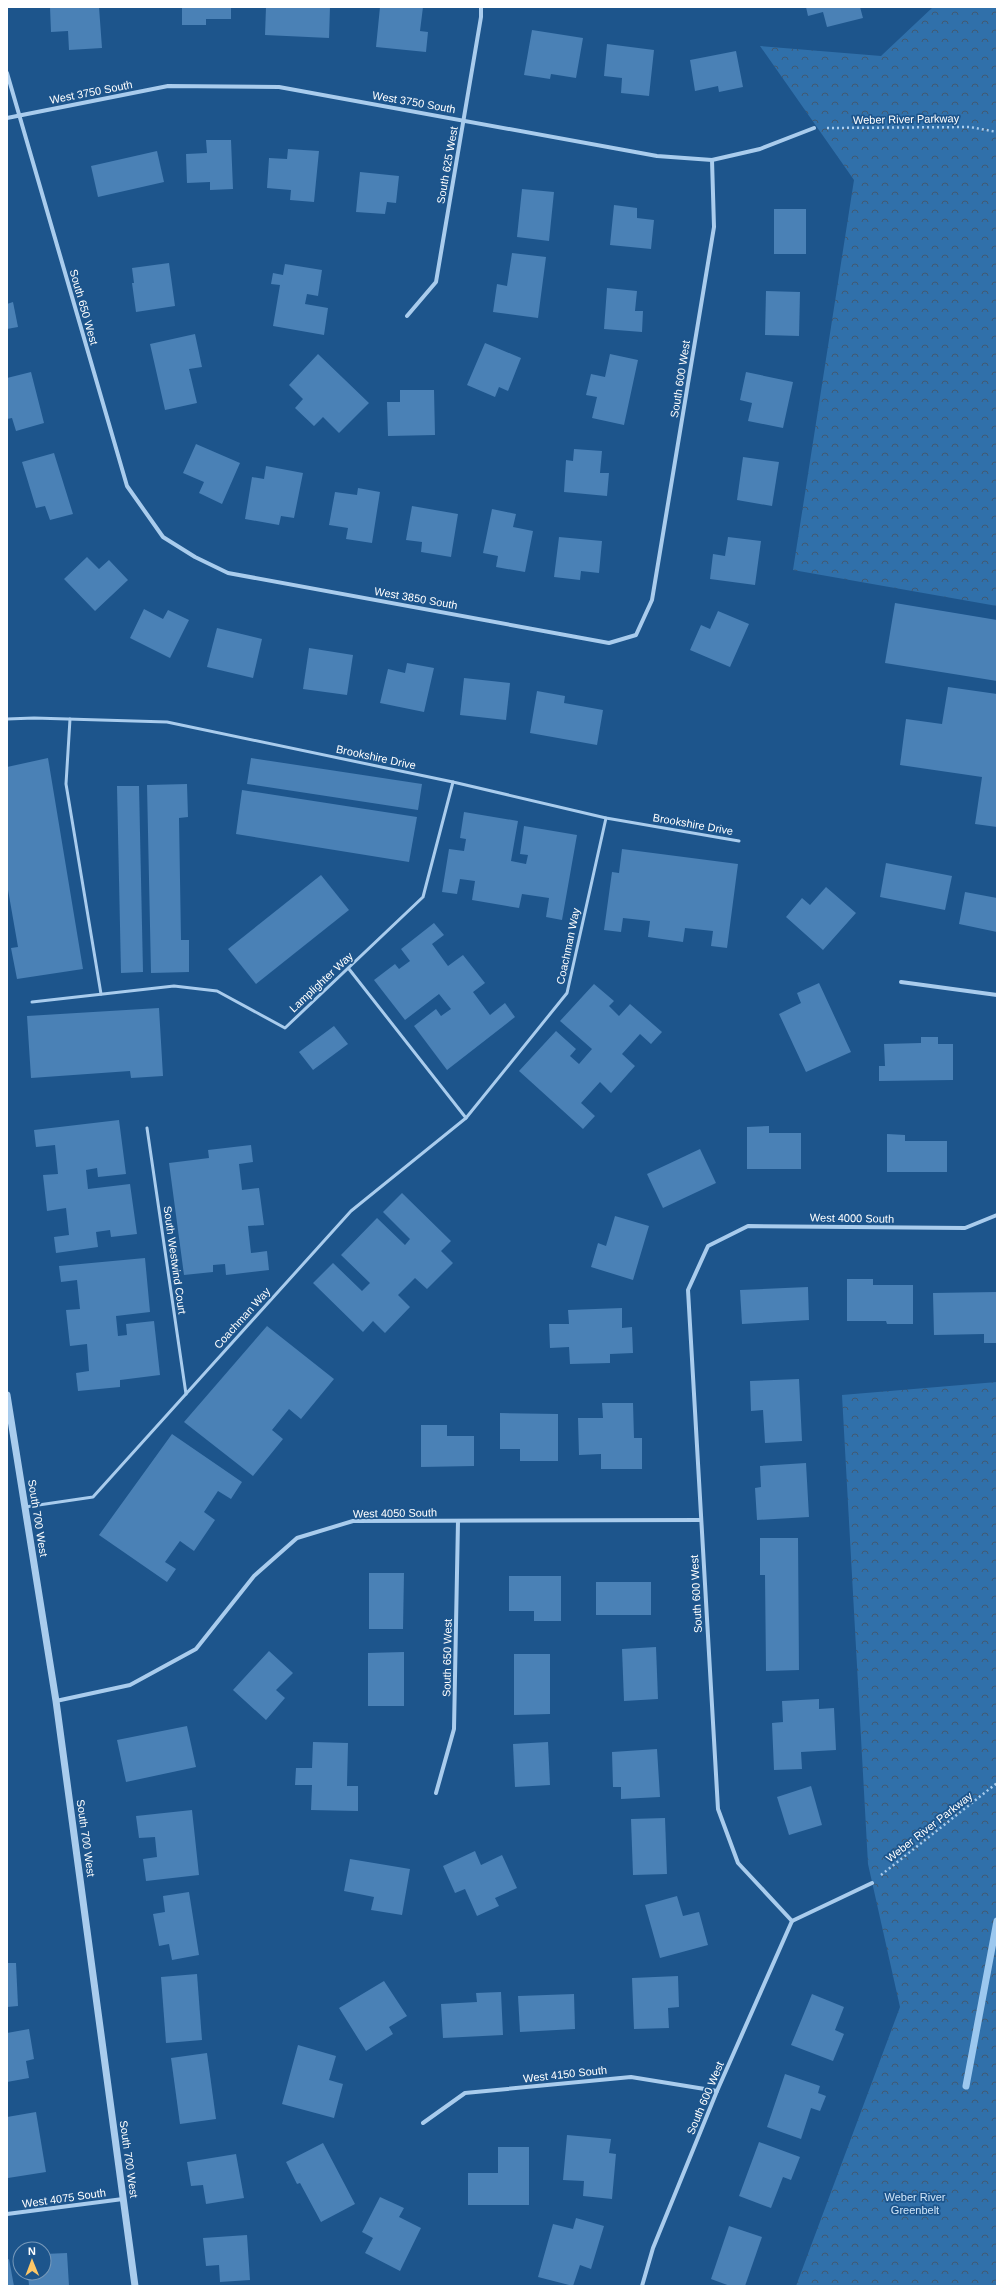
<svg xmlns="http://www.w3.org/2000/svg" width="1004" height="2293" font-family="Arial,sans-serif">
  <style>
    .forest { fill: url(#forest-crowns) }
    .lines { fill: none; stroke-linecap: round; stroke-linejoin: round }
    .stream { stroke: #9cc8ef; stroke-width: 7 }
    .building { fill: #4a81b6 }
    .path { stroke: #a9cced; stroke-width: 2.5; stroke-dasharray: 2 3; stroke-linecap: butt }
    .service { stroke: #a9cced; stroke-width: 3 }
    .minor { stroke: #a9cced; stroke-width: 4 }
    .tertiary { stroke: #a9cced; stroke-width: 7 }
    .labels { text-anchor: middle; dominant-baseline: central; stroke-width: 3.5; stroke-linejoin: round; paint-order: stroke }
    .street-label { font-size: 11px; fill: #fff; stroke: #1d558c }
    .park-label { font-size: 11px; fill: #cfe5f9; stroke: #1d558c }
  </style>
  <defs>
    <pattern id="forest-crowns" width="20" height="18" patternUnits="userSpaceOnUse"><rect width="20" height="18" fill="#3070aa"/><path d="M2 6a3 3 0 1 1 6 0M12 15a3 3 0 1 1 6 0" fill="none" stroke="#415a72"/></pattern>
  </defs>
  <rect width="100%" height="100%" fill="#1d558c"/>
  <!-- forest -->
  <g class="forest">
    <path d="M 933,7 L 997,7 L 997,606 L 793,570 L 854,180 L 760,46 L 881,56 Z"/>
    <path d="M 997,1382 L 997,2286 L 796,2286 L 900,2007 L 868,1864 L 842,1395 Z"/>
  </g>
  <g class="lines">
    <!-- stream -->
    <path class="stream" d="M 966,2086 L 997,1921"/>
  </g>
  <!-- building -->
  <g class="building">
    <path d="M 50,7 L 99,7 L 102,48 L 69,50 L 68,31 L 51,32 Z"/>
    <path d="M 182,7 L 231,7 L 231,19 L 206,19 L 206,25 L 182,25 Z"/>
    <path d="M 266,7 L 330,7 L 329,38 L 265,35 Z"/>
    <path d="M 380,7 L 423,7 L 420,31 L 428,32 L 426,52 L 376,47 Z"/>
    <path d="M 806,7 L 860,7 L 863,18 L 827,27 L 823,12 L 808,16 Z"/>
    <path d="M 532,30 L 583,38 L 576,78 L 551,74 L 550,79 L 524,75 Z"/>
    <path d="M 607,44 L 654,50 L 649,96 L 621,93 L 622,78 L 604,76 Z"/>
    <path d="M 736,51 L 743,87 L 719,92 L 718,86 L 695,91 L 690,60 Z"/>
    <path d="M 206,140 L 231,140 L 233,189 L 210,190 L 210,182 L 187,183 L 186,154 L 207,153 Z"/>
    <path d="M 288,149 L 319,151 L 314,202 L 290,200 L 291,190 L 267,188 L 269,158 L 287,159 Z"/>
    <path d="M 157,151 L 164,182 L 98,197 L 91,166 Z"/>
    <path d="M 360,172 L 399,176 L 396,203 L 387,202 L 385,214 L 356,212 Z"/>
    <path d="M 522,189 L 554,192 L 549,241 L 517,237 Z"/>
    <path d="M 614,205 L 637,208 L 637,218 L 654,220 L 651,249 L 610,245 Z"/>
    <rect x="774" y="209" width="32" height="45"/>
    <path d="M 512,253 L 546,257 L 538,318 L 493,312 L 497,284 L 507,286 Z"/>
    <path d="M 169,263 L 175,306 L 136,312 L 132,283 L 134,283 L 132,268 Z"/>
    <path d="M 285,264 L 322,270 L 318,296 L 307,294 L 305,304 L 328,308 L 324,335 L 273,326 L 280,285 L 271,284 L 273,273 L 283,275 Z"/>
    <path d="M 607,288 L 637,291 L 635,311 L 643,311 L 642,332 L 604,329 Z"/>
    <path d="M 766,291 L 800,292 L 799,336 L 765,335 Z"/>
    <path d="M 13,302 L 18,327 L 7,329 L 7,304 Z"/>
    <path d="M 195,334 L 202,367 L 189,369 L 197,403 L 165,410 L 150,344 Z"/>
    <path d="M 485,343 L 521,358 L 508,391 L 499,387 L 495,397 L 467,385 Z"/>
    <path d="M 318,354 L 369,403 L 339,433 L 323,417 L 314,426 L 295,408 L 303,399 L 289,385 Z"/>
    <path d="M 610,354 L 638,360 L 624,425 L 592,418 L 597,397 L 586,395 L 591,374 L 605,377 Z"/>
    <path d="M 31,372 L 44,423 L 16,431 L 12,418 L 7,419 L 7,378 Z"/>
    <path d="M 746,372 L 793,382 L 783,428 L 748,421 L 752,403 L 740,400 Z"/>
    <path d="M 400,390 L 434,390 L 435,435 L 388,436 L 387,402 L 400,402 Z"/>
    <path d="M 196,444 L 240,463 L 222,504 L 199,493 L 204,482 L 183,473 Z"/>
    <path d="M 574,449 L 602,451 L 600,473 L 609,473 L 607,496 L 564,492 L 566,460 L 573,461 Z"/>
    <path d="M 54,453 L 73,514 L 50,520 L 45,506 L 36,508 L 22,462 Z"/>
    <path d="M 743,457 L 779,462 L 772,506 L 737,500 Z"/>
    <path d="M 266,466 L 303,473 L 294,518 L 281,516 L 279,525 L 245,519 L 252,477 L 264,479 Z"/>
    <path d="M 358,488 L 380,492 L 372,543 L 346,539 L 348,528 L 329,525 L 335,492 L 357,495 Z"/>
    <path d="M 412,506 L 458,514 L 451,557 L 421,552 L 422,542 L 406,540 Z"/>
    <path d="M 492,509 L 516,514 L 513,527 L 533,531 L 525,572 L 496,567 L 498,556 L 483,553 Z"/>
    <path d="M 559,537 L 602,541 L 599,573 L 581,571 L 580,580 L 554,577 Z"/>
    <path d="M 728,537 L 761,541 L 755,585 L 710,579 L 713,554 L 725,556 Z"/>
    <path d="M 87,557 L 99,569 L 109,560 L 128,580 L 95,611 L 64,579 Z"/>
    <path d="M 895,603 L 997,620 L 997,681 L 885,663 Z"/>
    <path d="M 144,609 L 163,619 L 168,610 L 189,620 L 170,658 L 130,638 Z"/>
    <path d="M 718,611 L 749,624 L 730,667 L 690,650 L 701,625 L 710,629 Z"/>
    <path d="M 217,628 L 262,639 L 253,678 L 207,667 Z"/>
    <path d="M 309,648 L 353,655 L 347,695 L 303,689 Z"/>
    <path d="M 407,663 L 434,668 L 424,712 L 380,703 L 388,669 L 405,673 Z"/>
    <path d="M 464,678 L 510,683 L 506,720 L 460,715 Z"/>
    <path d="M 948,687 L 997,694 L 997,827 L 975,824 L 982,777 L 900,765 L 906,719 L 942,724 Z"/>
    <path d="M 537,691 L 565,696 L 564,703 L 603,710 L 597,745 L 530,733 Z"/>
    <path d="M 48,758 L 83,969 L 17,979 L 11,948 L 18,947 L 7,884 L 7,767 Z"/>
    <path d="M 251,758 L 422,784 L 418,810 L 247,784 Z"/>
    <path d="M 187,784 L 188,817 L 179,818 L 181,940 L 189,940 L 189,972 L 151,973 L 147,785 Z"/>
    <path d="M 117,786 L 139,786 L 143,972 L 121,973 Z"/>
    <path d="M 242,790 L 417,817 L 409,862 L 236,834 Z"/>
    <path d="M 464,812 L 518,821 L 511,861 L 526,864 L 528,855 L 520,854 L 524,826 L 577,835 L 562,920 L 546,917 L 549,898 L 522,894 L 519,908 L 472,900 L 475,881 L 460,879 L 457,894 L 442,892 L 449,849 L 464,851 L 466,839 L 460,838 Z"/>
    <path d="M 622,849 L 738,864 L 727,948 L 711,946 L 713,931 L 685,928 L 683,942 L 648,937 L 650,921 L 623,918 L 621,932 L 604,930 L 612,872 L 619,873 Z"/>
    <path d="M 886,863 L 952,876 L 945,910 L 880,897 Z"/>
    <path d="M 321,875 L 349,910 L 256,984 L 228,949 Z"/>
    <path d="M 826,887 L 856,913 L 823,950 L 786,917 L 802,898 L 810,905 Z"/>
    <path d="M 965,892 L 997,898 L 997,932 L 959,924 Z"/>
    <path d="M 434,923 L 444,935 L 432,944 L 448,966 L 463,955 L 485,983 L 473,992 L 490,1015 L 505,1003 L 515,1017 L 447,1070 L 414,1026 L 436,1009 L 441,1016 L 451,1009 L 439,994 L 405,1020 L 374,980 L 395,964 L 399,969 L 410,961 L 401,949 Z"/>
    <path d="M 819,983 L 851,1052 L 806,1072 L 779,1014 L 801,1003 L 797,993 Z"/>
    <path d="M 594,984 L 614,1001 L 609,1006 L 619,1016 L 630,1004 L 662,1032 L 651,1044 L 640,1034 L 622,1054 L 635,1066 L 611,1093 L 600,1082 L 581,1103 L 595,1116 L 583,1129 L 519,1071 L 556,1031 L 576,1049 L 570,1056 L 579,1064 L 592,1049 L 560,1021 Z"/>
    <path d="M 159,1008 L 163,1076 L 131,1078 L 130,1071 L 31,1078 L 27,1016 Z"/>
    <path d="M 334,1026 L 348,1044 L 313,1070 L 299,1052 Z"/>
    <path d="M 921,1037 L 938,1037 L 938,1044 L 953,1044 L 953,1080 L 879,1081 L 879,1066 L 885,1066 L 884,1044 L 921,1043 Z"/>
    <path d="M 119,1120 L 126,1174 L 98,1177 L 97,1168 L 86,1170 L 88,1189 L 130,1184 L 137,1234 L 111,1237 L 110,1230 L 96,1232 L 98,1247 L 56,1253 L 54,1237 L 69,1235 L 66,1208 L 47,1211 L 43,1175 L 58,1174 L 55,1145 L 36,1147 L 34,1130 Z"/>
    <path d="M 769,1126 L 769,1133 L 801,1133 L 801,1169 L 747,1169 L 747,1127 Z"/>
    <path d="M 887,1134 L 905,1135 L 905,1141 L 947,1141 L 947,1172 L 887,1172 Z"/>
    <path d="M 251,1145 L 253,1162 L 239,1164 L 242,1190 L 259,1188 L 264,1225 L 248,1226 L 251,1253 L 267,1251 L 269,1270 L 226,1275 L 225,1264 L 213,1265 L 213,1272 L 184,1275 L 169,1163 L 209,1158 L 208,1150 Z"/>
    <path d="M 700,1149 L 716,1183 L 663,1208 L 647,1174 Z"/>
    <path d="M 402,1193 L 451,1241 L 441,1251 L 453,1263 L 427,1289 L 415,1278 L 398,1295 L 410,1307 L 385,1333 L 373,1321 L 363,1332 L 313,1283 L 333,1263 L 362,1291 L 370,1283 L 341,1255 L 377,1218 L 405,1245 L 410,1239 L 383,1212 Z"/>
    <path d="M 615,1216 L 649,1226 L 633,1280 L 591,1267 L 598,1243 L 606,1246 Z"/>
    <path d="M 145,1258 L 150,1312 L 116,1316 L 118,1336 L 127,1335 L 126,1324 L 154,1321 L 160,1375 L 120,1380 L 120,1387 L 78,1391 L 76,1373 L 89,1371 L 87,1344 L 70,1346 L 66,1310 L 80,1309 L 77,1280 L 61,1282 L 59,1266 Z"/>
    <path d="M 847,1279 L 873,1279 L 873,1285 L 913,1285 L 913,1324 L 887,1324 L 886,1321 L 847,1321 Z"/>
    <path d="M 808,1287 L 809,1320 L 742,1324 L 740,1290 Z"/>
    <path d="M 997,1292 L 997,1343 L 984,1343 L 984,1334 L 934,1335 L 933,1293 Z"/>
    <path d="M 622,1308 L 622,1328 L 632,1327 L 633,1353 L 610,1354 L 610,1363 L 570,1364 L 569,1347 L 550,1348 L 549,1324 L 569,1324 L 568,1310 Z"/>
    <path d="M 267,1326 L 334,1379 L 301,1419 L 289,1409 L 272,1430 L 283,1439 L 253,1476 L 184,1422 Z"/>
    <path d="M 799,1379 L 802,1441 L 765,1443 L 763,1410 L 751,1411 L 750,1381 Z"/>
    <path d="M 602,1403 L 633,1403 L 634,1438 L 642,1438 L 642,1469 L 601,1469 L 601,1454 L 579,1455 L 578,1418 L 603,1418 Z"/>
    <path d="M 500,1413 L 558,1414 L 558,1461 L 520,1461 L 520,1449 L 500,1449 Z"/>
    <path d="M 421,1425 L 447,1425 L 447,1436 L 474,1436 L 474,1466 L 421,1467 Z"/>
    <path d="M 172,1434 L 242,1482 L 231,1499 L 218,1491 L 204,1512 L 215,1520 L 194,1551 L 180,1541 L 165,1562 L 176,1569 L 167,1582 L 99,1535 Z"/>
    <path d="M 806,1463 L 809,1517 L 757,1520 L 755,1488 L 761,1487 L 760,1466 Z"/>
    <path d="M 760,1538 L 798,1538 L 799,1670 L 766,1671 L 765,1575 L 760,1575 Z"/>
    <path d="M 369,1573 L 404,1573 L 403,1629 L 369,1629 Z"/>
    <path d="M 509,1576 L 561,1576 L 561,1621 L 534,1621 L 534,1611 L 509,1611 Z"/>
    <rect x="596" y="1582" width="55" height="33"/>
    <path d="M 656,1647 L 658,1699 L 624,1701 L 622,1649 Z"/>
    <path d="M 269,1651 L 293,1673 L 276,1690 L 285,1698 L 266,1720 L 233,1690 Z"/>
    <path d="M 404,1652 L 404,1706 L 368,1706 L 368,1653 Z"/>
    <path d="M 514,1654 L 550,1654 L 550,1714 L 514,1715 Z"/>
    <path d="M 819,1699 L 819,1709 L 834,1708 L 836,1750 L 801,1752 L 802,1769 L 774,1770 L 772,1723 L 783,1722 L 782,1701 Z"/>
    <path d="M 187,1726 L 196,1767 L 126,1782 L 117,1740 Z"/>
    <path d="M 313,1742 L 348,1743 L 347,1786 L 358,1786 L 358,1811 L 311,1810 L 312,1785 L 295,1785 L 296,1768 L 312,1768 Z"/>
    <path d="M 548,1742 L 550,1785 L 515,1787 L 513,1744 Z"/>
    <path d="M 657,1749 L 660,1797 L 621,1799 L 621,1787 L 613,1787 L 612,1752 Z"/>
    <path d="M 811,1786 L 822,1825 L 789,1835 L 777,1797 Z"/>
    <path d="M 192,1810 L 199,1875 L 146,1881 L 143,1859 L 157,1857 L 155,1837 L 139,1838 L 136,1816 Z"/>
    <path d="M 665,1818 L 667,1874 L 633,1875 L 631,1819 Z"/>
    <path d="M 475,1851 L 481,1865 L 502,1855 L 517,1888 L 495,1898 L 499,1906 L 477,1916 L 465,1889 L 455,1893 L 443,1866 Z"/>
    <path d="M 350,1859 L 410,1869 L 402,1915 L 371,1910 L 374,1897 L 344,1891 Z"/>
    <path d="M 189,1892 L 199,1955 L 172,1960 L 169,1944 L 159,1946 L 153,1914 L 165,1912 L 163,1896 Z"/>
    <path d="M 677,1896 L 683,1916 L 699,1912 L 708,1945 L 660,1958 L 645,1905 Z"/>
    <path d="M 7,1963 L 16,1963 L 18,2006 L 7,2007 Z"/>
    <path d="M 197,1974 L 202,2040 L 166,2043 L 161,1977 Z"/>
    <path d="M 678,1976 L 679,2007 L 668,2008 L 669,2028 L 634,2029 L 632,1978 Z"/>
    <path d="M 384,1981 L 407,2016 L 389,2027 L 393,2034 L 366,2051 L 339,2008 Z"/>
    <path d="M 501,1992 L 503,2035 L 443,2038 L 441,2004 L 477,2002 L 476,1993 Z"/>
    <path d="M 574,1994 L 575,2029 L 520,2032 L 518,1996 Z"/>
    <path d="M 812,1994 L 844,2007 L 835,2030 L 844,2034 L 833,2061 L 791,2045 Z"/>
    <path d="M 29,2029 L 34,2059 L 26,2061 L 29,2078 L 7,2082 L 7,2033 Z"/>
    <path d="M 298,2045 L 336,2056 L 329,2080 L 343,2084 L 334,2118 L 282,2104 Z"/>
    <path d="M 207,2053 L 216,2119 L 180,2124 L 171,2058 Z"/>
    <path d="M 785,2074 L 820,2086 L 818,2093 L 826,2096 L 820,2111 L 811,2108 L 801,2139 L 767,2127 Z"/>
    <path d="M 36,2112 L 46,2172 L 8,2178 L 7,2117 Z"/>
    <path d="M 567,2135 L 611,2139 L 609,2153 L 616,2154 L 612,2199 L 583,2196 L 584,2181 L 563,2180 Z"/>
    <path d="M 759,2142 L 800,2157 L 791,2180 L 783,2177 L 771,2208 L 739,2196 Z"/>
    <path d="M 323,2143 L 355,2204 L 321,2222 L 300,2183 L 297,2184 L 286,2162 Z"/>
    <path d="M 498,2147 L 529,2147 L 529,2205 L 468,2205 L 468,2173 L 498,2173 Z"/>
    <path d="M 236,2154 L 244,2198 L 206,2204 L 203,2185 L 191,2186 L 187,2162 Z"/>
    <path d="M 380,2197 L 404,2208 L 399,2217 L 421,2228 L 400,2271 L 365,2253 L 373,2238 L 362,2232 Z"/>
    <path d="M 576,2218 L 604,2226 L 591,2269 L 580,2265 L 573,2286 L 538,2277 L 553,2224 L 573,2229 Z"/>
    <path d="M 729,2226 L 762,2237 L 745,2286 L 730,2286 L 711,2279 Z"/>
    <path d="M 247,2235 L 250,2280 L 220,2282 L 219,2265 L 206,2266 L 203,2238 Z"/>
    <path d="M 67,2253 L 69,2286 L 29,2286 L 28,2273 L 44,2273 L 44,2254 Z"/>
    <path d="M 9,2259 L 14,2286 L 7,2286 L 7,2260 Z"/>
  </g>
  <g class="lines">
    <!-- path -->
    <g class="path">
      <path d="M 827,128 L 970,127 L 997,132"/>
      <path d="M 881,1875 L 997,1783"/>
    </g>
    <!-- service -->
    <g class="service">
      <path d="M 7,719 L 34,718 L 167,722 L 453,782 L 606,818 L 739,841"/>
      <path d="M 70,719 L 66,784 L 101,994"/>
      <path d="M 349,969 L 466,1118"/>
      <path d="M 32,1002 L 174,986 L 217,991 L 285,1028 L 423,897 L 453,782"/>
      <path d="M 147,1128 L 186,1394"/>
      <path d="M 25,1507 L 93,1497 L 351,1211 L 466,1118 L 567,993 L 606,818"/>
    </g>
    <!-- minor -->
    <g class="minor">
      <path d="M 7,73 L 127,486 L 163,537 L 195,557 L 228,573 L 609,643 L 636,635 L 652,600 L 714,227 L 712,160"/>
      <path d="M 7,118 L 168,86 L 279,87 L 657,156 L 712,160 L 760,149 L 814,128"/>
      <path d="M 407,316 L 436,282 L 481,17 L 481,7"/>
      <path d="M 901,982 L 997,995"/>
      <path d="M 56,1701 L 130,1685 L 196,1649 L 254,1576 L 297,1538 L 353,1521 L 701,1520"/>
      <path d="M 436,1793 L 454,1729 L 458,1521"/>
      <path d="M 792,1921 L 738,1863 L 718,1809 L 688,1290 L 708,1246 L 748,1226 L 965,1228 L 997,1215"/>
      <path d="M 423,2123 L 465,2093 L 631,2077 L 717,2091"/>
      <path d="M 7,2214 L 123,2199"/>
      <path d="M 642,2286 L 653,2248 L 717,2091 L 792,1921 L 872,1883"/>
    </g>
    <!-- tertiary -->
    <path class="tertiary" d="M 7,1395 L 56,1701 L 135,2286"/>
  </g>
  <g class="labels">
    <!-- street labels -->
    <g class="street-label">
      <text transform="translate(91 92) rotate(-11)">West 3750 South</text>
      <text transform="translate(414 102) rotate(10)">West 3750 South</text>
      <text transform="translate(906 119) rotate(-1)">Weber River Parkway</text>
      <text transform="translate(447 165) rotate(-80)">South 625 West</text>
      <text transform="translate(84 307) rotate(74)">South 650 West</text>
      <text transform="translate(680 379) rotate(-81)">South 600 West</text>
      <text transform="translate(416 598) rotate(10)">West 3850 South</text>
      <text transform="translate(376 757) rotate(12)">Brookshire Drive</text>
      <text transform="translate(693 824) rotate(10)">Brookshire Drive</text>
      <text transform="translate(568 946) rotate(-78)">Coachman Way</text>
      <text transform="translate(321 982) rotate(-43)">Lamplighter Way</text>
      <text transform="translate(852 1218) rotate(1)">West 4000 South</text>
      <text transform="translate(175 1260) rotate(82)">South Westwind Court</text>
      <text transform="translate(242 1318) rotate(-48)">Coachman Way</text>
      <text transform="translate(395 1513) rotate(-1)">West 4050 South</text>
      <text transform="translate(38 1518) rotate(81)">South 700 West</text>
      <text transform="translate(696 1594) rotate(-93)">South 600 West</text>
      <text transform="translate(447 1658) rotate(-89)">South 650 West</text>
      <text transform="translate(929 1827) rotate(-38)">Weber River Parkway</text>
      <text transform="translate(86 1838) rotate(82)">South 700 West</text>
      <text transform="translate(565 2074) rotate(-6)">West 4150 South</text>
      <text transform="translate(705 2098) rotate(-67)">South 600 West</text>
      <text transform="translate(129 2159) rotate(82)">South 700 West</text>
      <text transform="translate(64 2198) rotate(-8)">West 4075 South</text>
    </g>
    <!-- park labels -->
    <g class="park-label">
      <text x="915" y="2197">Weber River<tspan x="915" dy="13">Greenbelt</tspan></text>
    </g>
  </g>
  <!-- border -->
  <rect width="1004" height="2293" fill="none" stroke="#ffffff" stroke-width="16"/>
  <!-- north arrow -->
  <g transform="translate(32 2261) rotate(359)"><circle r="19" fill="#1d558c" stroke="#7799ba"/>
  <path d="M0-3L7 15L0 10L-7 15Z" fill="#fdc767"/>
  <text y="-6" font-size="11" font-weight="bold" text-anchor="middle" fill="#ffffff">N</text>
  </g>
</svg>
